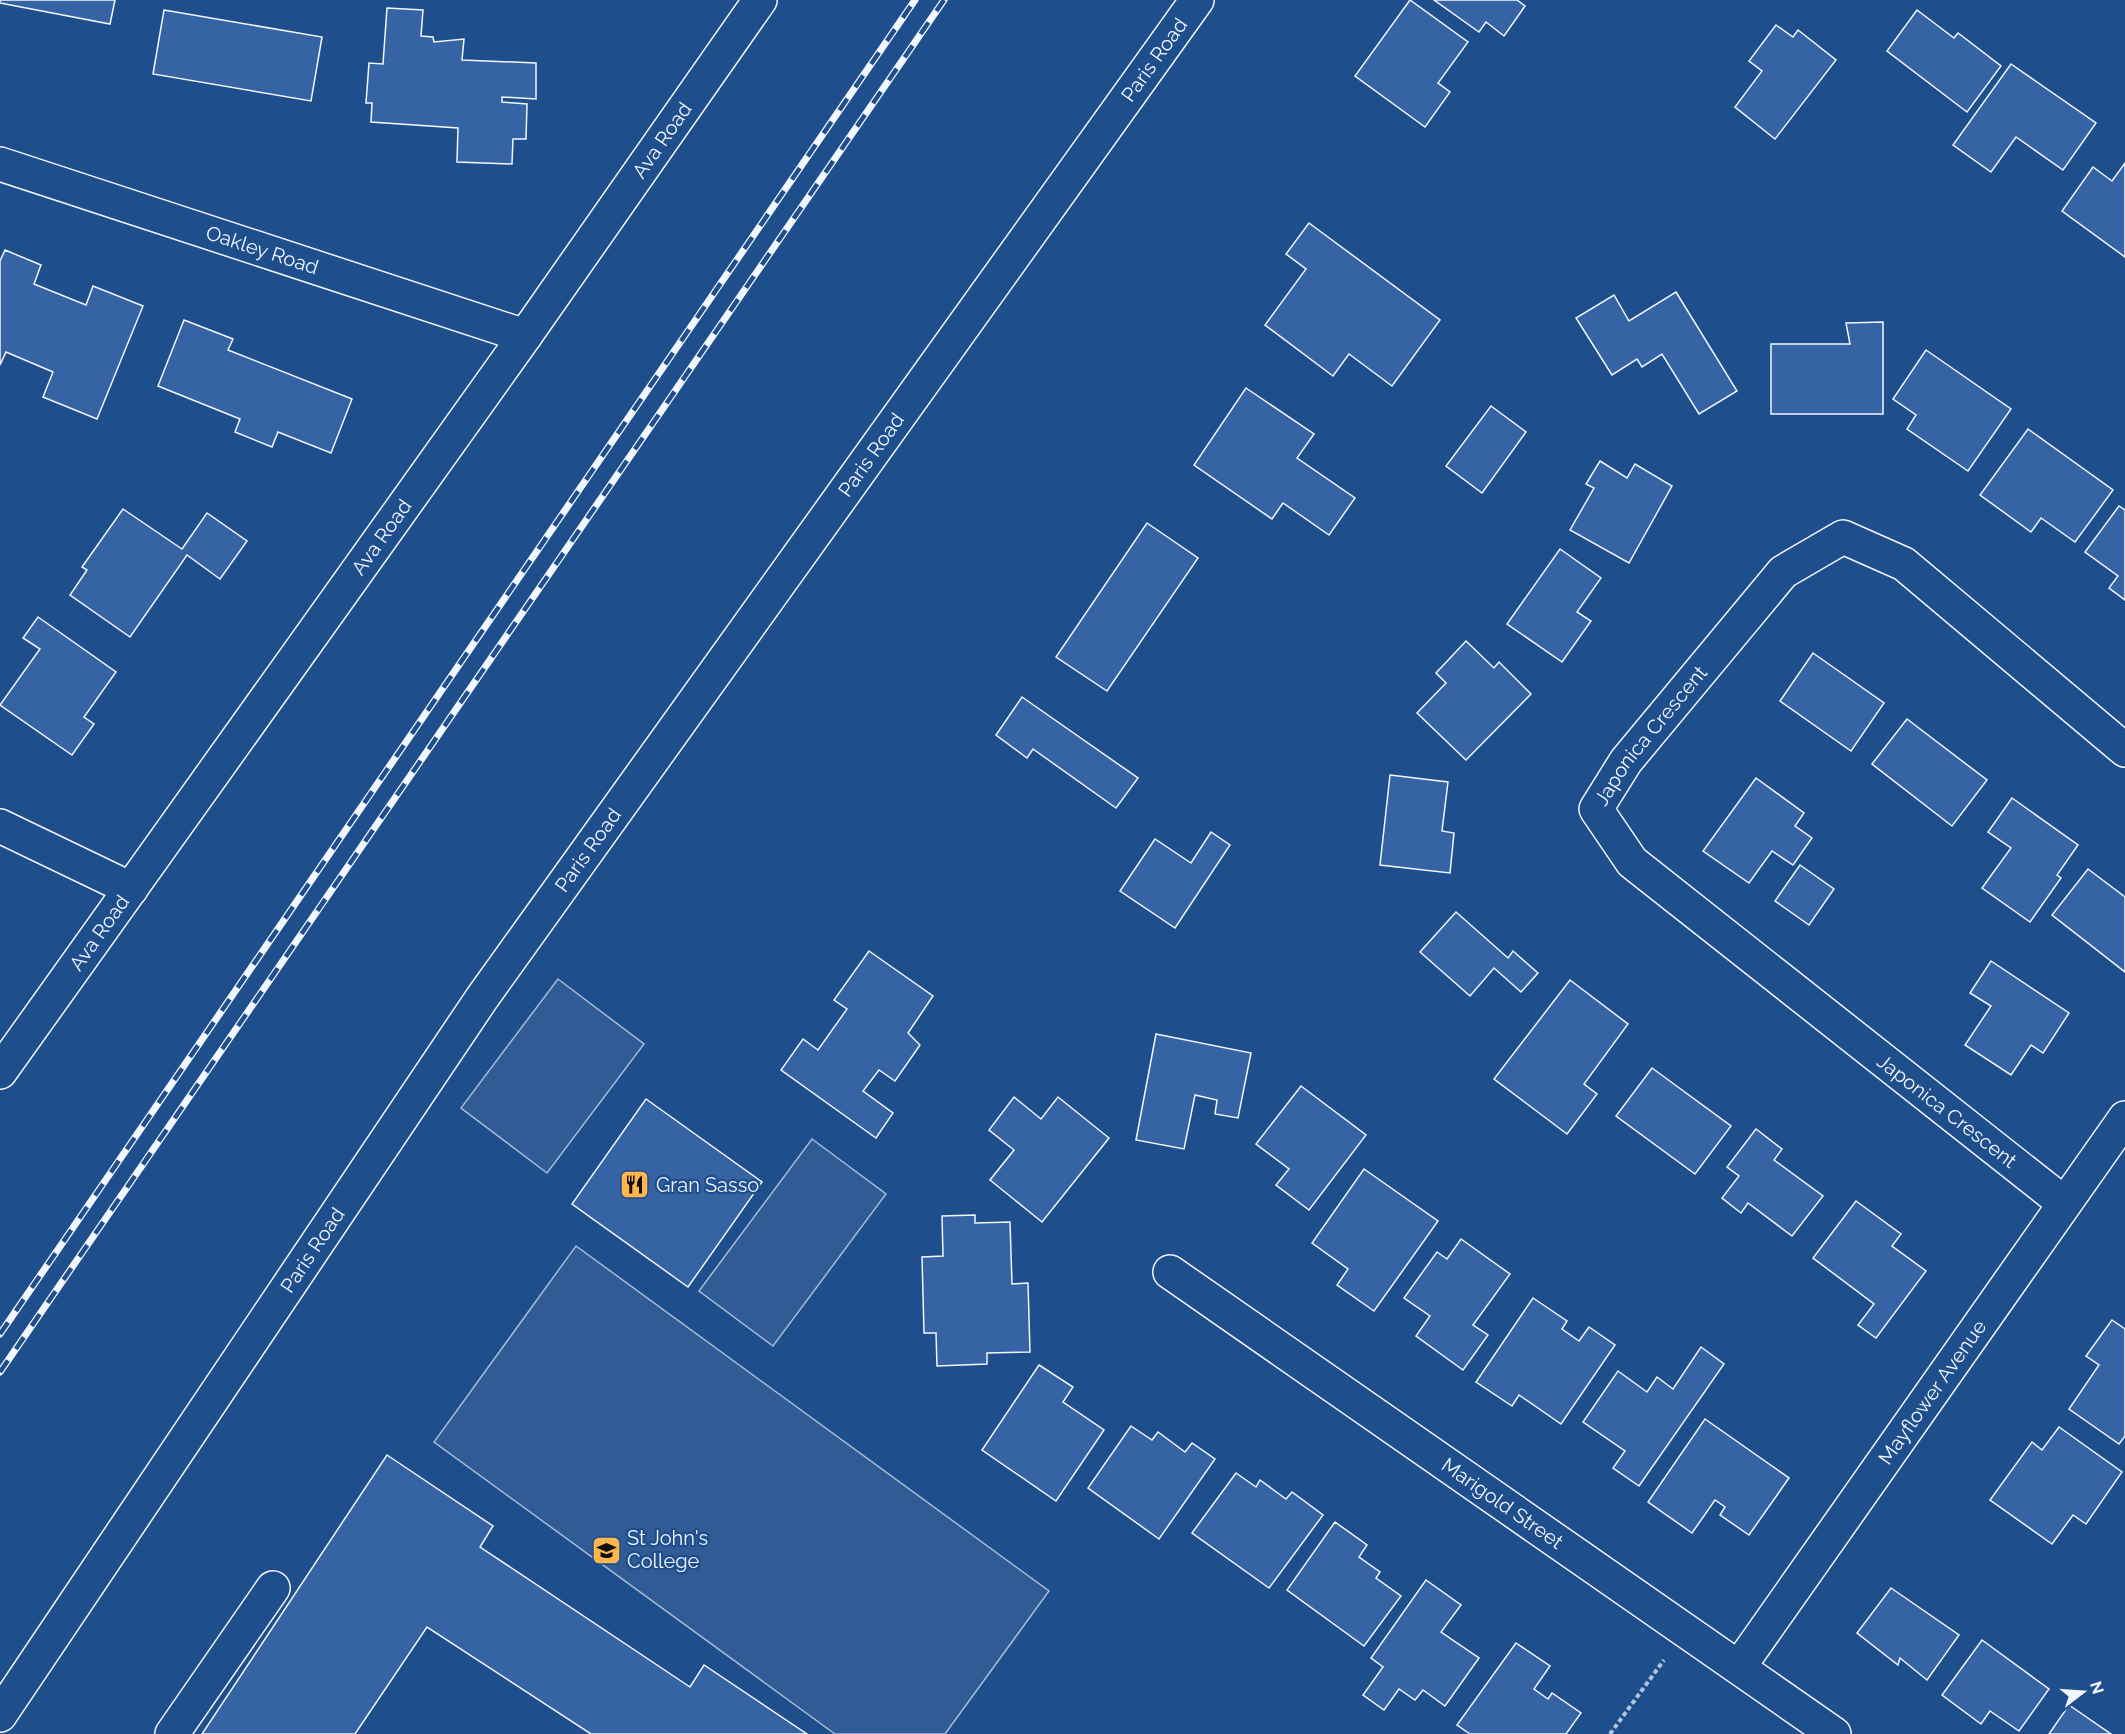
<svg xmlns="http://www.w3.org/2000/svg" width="2125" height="1734" font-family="Raleway,sans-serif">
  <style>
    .parking { fill: #305b95; stroke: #a8bbd7; stroke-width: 1.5 }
    .building { fill: #3563a3; stroke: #f2f6ff; stroke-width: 1.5 }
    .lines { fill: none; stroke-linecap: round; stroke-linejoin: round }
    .minor-casing { stroke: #f2f6ff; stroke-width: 36 }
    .major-casing { stroke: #f2f6ff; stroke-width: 36 }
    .path { stroke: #b3c4dc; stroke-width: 4; stroke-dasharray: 4.5 3; stroke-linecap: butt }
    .minor { stroke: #1f4e8c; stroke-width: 33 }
    .major { stroke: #1f4e8c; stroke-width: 33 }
    .rail-casing { stroke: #f2f6ff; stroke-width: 7 }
    .rail { stroke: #1f4e8c; stroke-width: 4.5; stroke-dasharray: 14; stroke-linecap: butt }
    .labels { text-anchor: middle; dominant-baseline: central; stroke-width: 4.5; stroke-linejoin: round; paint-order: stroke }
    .street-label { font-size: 20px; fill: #f2f6ff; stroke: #1f4e8c }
    .poi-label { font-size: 20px; fill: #f2f6ff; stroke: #1f4e8c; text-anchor: start }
  </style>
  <rect width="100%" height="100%" fill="#1f4e8c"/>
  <!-- parking -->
  <g class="parking">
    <path d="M 558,979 L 644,1044 L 547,1173 L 461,1108 Z"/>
    <path d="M 812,1139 L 886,1194 L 773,1346 L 699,1291 Z"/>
    <path d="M 576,1246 L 1049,1591 L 945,1734 L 835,1734 L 434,1442 Z"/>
  </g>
  <!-- building -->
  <g class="building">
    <path d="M 0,0 L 115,0 L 110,24 L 0,3 Z"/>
    <path d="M 1410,0 L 1468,42 L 1438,83 L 1450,92 L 1425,127 L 1355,76 Z"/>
    <path d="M 1434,0 L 1517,0 L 1525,6 L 1504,36 L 1486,22 L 1479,32 Z"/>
    <path d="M 387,8 L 423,10 L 421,36 L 433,37 L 434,42 L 464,39 L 462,60 L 536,63 L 536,99 L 502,97 L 502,102 L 527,104 L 526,139 L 513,139 L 512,164 L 457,162 L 458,128 L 371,122 L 372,103 L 366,103 L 369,63 L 383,64 Z"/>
    <path d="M 164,10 L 322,37 L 311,101 L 153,74 Z"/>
    <path d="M 1917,10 L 1954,38 L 1958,33 L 2001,66 L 1967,112 L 1887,51 Z"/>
    <path d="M 1776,25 L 1793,37 L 1798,30 L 1836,60 L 1775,139 L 1735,107 L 1762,71 L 1749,61 Z"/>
    <path d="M 2011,64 L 2096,123 L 2063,170 L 2016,137 L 1991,172 L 1953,145 Z"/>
    <path d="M 2125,163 L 2125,257 L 2062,211 L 2093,167 L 2112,181 Z"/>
    <path d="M 1309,223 L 1440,320 L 1392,386 L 1349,354 L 1333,376 L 1265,325 L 1306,269 L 1286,254 Z"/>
    <path d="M 5,250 L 41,265 L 34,284 L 86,305 L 93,286 L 143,306 L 97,419 L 43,397 L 53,372 L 6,352 L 0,365 L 0,261 Z"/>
    <path d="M 1676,292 L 1737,391 L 1699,414 L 1662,354 L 1642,367 L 1637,359 L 1612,375 L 1576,318 L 1614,295 L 1629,321 Z"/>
    <path d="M 184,320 L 233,339 L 228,350 L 352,399 L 331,453 L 278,432 L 272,447 L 235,432 L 240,419 L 158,386 Z"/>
    <path d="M 1883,322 L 1883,414 L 1771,414 L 1771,344 L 1850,344 L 1846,323 Z"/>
    <path d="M 1926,350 L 2011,409 L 1968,471 L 1907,429 L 1916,415 L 1893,399 Z"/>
    <path d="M 1246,388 L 1314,434 L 1297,458 L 1355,498 L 1329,535 L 1283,503 L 1272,519 L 1194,465 Z"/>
    <path d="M 1491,406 L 1526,432 L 1482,493 L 1446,466 Z"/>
    <path d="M 2028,429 L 2113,490 L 2075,542 L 2041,518 L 2031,532 L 1980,495 Z"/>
    <path d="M 1600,461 L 1627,478 L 1635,464 L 1672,486 L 1629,563 L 1570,530 L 1594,488 L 1586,484 Z"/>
    <path d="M 2119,506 L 2125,510 L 2125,600 L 2109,588 L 2118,576 L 2085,552 Z"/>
    <path d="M 123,509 L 182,549 L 207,513 L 247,541 L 220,579 L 187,555 L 130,637 L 70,595 L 87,570 L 82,567 Z"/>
    <path d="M 1147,523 L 1198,558 L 1107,691 L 1056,657 Z"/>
    <path d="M 1560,549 L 1601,578 L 1577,612 L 1591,621 L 1562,662 L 1507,624 Z"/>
    <path d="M 38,617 L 116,672 L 84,717 L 94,724 L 72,755 L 0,705 L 40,649 L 23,638 Z"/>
    <path d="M 1466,641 L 1494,668 L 1499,662 L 1531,694 L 1466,760 L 1417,713 L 1446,683 L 1436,673 Z"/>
    <path d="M 1813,653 L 1884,703 L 1851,751 L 1780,701 Z"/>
    <path d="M 1022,697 L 1138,778 L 1116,808 L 1033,749 L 1027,758 L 996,735 Z"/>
    <path d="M 1907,719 L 1987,780 L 1952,826 L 1872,764 Z"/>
    <path d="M 1390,775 L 1448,782 L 1442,831 L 1454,833 L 1450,873 L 1380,865 Z"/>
    <path d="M 1756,778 L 1804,813 L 1795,826 L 1812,838 L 1793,865 L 1772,851 L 1749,883 L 1703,851 Z"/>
    <path d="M 2012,798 L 2078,845 L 2057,875 L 2061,878 L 2030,922 L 1982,888 L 2011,848 L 1988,832 Z"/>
    <path d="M 1211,832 L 1230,845 L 1175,928 L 1120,891 L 1155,839 L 1191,863 Z"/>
    <path d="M 1800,865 L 1834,889 L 1809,925 L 1775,901 Z"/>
    <path d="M 2088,869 L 2125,897 L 2125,972 L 2052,915 Z"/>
    <path d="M 1456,912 L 1508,958 L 1513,951 L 1538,973 L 1521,992 L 1494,968 L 1470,996 L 1420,952 Z"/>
    <path d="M 869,951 L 933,996 L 908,1033 L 920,1045 L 895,1081 L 879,1070 L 863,1091 L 893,1113 L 876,1138 L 781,1070 L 803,1039 L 818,1050 L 847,1009 L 834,1000 Z"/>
    <path d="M 1991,961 L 2069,1013 L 2043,1053 L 2031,1045 L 2011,1075 L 1965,1045 L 1991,1006 L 1970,993 Z"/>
    <path d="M 1570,980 L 1628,1024 L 1584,1084 L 1597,1094 L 1567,1134 L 1494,1079 Z"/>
    <path d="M 1156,1034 L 1251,1053 L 1238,1118 L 1215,1114 L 1217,1100 L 1195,1095 L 1184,1149 L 1136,1140 Z"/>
    <path d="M 1652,1068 L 1731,1126 L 1695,1174 L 1616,1116 Z"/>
    <path d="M 1301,1086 L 1366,1135 L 1309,1210 L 1276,1185 L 1289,1169 L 1256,1144 Z"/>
    <path d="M 1014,1097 L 1041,1119 L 1058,1097 L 1109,1138 L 1042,1222 L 990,1180 L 1014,1150 L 989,1130 Z"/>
    <path d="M 646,1099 L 762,1182 L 688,1287 L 572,1204 Z"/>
    <path d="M 1756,1129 L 1782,1149 L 1774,1160 L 1823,1196 L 1792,1236 L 1748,1203 L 1741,1213 L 1722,1198 L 1739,1176 L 1727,1167 Z"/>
    <path d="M 1364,1169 L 1438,1221 L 1374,1311 L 1337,1285 L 1348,1269 L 1312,1243 Z"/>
    <path d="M 1856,1201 L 1901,1234 L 1892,1246 L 1926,1271 L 1876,1338 L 1858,1325 L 1874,1304 L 1813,1258 Z"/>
    <path d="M 975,1215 L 975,1223 L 1010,1222 L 1012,1284 L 1028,1283 L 1030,1352 L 987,1353 L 987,1364 L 937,1366 L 936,1333 L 924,1333 L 922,1257 L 943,1256 L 942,1216 Z"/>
    <path d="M 1461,1239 L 1510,1274 L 1473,1325 L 1488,1335 L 1463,1370 L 1416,1336 L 1430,1316 L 1404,1298 L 1437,1252 L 1447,1259 Z"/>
    <path d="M 1533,1298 L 1567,1321 L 1562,1329 L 1579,1341 L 1589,1327 L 1615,1345 L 1561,1424 L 1519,1395 L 1512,1406 L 1476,1382 Z"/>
    <path d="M 2112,1320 L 2125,1329 L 2125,1436 L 2119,1444 L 2069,1409 L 2099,1365 L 2086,1356 Z"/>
    <path d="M 1701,1347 L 1724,1364 L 1639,1486 L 1613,1468 L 1625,1451 L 1583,1422 L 1618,1371 L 1647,1392 L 1657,1377 L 1673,1389 Z"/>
    <path d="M 1039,1365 L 1073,1387 L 1063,1402 L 1104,1430 L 1056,1501 L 982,1450 Z"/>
    <path d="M 1705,1419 L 1789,1478 L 1749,1535 L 1720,1515 L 1725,1507 L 1715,1500 L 1692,1533 L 1648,1502 Z"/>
    <path d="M 1131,1426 L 1152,1440 L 1158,1432 L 1185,1452 L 1192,1443 L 1215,1459 L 1159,1539 L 1088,1488 Z"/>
    <path d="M 2059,1427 L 2122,1472 L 2086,1524 L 2073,1515 L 2052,1544 L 1990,1500 L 2032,1442 L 2042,1450 Z"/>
    <path d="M 387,1455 L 493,1526 L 480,1547 L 690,1687 L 704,1665 L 807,1734 L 591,1734 L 427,1627 L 355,1734 L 202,1734 Z"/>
    <path d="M 1236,1473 L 1256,1487 L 1260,1480 L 1286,1499 L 1292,1492 L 1323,1515 L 1269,1588 L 1192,1533 Z"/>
    <path d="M 1335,1522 L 1367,1545 L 1359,1557 L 1380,1572 L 1376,1578 L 1401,1596 L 1364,1646 L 1287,1590 Z"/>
    <path d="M 1426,1580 L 1461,1605 L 1441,1632 L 1479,1658 L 1445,1706 L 1423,1690 L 1415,1700 L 1399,1689 L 1384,1710 L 1363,1695 L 1383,1667 L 1371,1658 Z"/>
    <path d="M 1891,1588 L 1959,1635 L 1927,1680 L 1900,1658 L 1898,1665 L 1857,1633 Z"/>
    <path d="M 1982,1640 L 2049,1689 L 2019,1731 L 1990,1711 L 1981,1724 L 1942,1695 Z"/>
    <path d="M 1516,1643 L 1550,1666 L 1534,1689 L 1548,1699 L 1552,1693 L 1581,1713 L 1566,1734 L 1470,1734 L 1457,1725 Z"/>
    <path d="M 2069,1705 L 2111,1734 L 2049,1734 Z"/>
  </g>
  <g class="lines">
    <defs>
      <g id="minor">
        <path id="s1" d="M 0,164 L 525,336"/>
        <path d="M 0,826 L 131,889"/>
        <path id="s2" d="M 0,1072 L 525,336 L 760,0"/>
        <path id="s3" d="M 2064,1203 L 1632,862 L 1596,809 L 1626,761 L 1783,572 L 1843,537 L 1904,564 L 2125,750"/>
        <path id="s4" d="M 1170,1272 L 1834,1734"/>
        <path id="s5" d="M 1739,1667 L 2125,1118"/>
        <path d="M 172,1734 L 273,1588"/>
      </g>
      <g id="major">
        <path id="s6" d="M 0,1715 L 482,998 L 1197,0"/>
      </g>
    </defs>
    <!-- minor casing -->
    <use href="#minor" class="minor-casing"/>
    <!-- major casing -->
    <use href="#major" class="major-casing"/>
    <!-- path -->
    <path class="path" d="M 1610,1734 L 1664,1660"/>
    <!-- minor -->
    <use href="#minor" class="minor"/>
    <!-- major -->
    <use href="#major" class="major"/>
    <defs>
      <g id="rail">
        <path d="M 0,1334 L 915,0"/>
        <path d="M 0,1372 L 944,0"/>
      </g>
    </defs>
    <!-- rail casing -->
    <use href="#rail" class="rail-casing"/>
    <!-- rail -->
    <use href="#rail" class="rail"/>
  </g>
  <!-- icons -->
  <defs>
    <symbol id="restaurant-square" viewBox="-11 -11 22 22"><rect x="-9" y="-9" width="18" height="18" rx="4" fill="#ffb74d" stroke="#1f4e8c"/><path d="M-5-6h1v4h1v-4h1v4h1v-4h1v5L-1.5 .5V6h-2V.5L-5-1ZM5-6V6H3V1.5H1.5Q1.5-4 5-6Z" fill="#111"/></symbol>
    <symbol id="school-square" viewBox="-11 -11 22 22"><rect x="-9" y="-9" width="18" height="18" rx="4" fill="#ffb74d" stroke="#1f4e8c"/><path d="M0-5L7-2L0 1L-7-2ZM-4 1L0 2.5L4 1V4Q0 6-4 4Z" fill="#111"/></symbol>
  </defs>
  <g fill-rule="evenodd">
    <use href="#restaurant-square" x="618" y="1168" width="33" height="33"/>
    <use href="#school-square" x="590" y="1534" width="33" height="33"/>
  </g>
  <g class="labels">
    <!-- street labels -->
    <g class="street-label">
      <text stroke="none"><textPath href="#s6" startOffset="2018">Paris Road</textPath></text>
      <text stroke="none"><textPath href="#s2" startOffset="1143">Ava Road</textPath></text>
      <text stroke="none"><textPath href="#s1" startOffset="276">Oakley Road</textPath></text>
      <text stroke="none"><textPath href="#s6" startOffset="1532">Paris Road</textPath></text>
      <text stroke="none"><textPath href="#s2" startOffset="657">Ava Road</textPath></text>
      <text stroke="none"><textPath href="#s3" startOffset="706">Japonica Crescent</textPath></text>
      <text stroke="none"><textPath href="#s6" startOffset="1046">Paris Road</textPath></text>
      <text stroke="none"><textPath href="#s2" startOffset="171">Ava Road</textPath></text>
      <text transform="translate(1947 1111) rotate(38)">Japonica Crescent</text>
      <text stroke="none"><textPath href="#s6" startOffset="560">Paris Road</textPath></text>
      <text stroke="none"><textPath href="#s5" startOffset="336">Mayflower Avenue</textPath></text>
      <text stroke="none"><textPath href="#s4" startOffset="405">Marigold Street</textPath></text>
    </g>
    <!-- poi labels -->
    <g class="poi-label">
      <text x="656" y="1185">Gran Sasso</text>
      <text x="627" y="1538">St John's<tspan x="627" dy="23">College</tspan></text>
    </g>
  </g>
  <!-- north arrow -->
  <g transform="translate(2083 1692) rotate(73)" stroke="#1f4e8c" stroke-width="4.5" paint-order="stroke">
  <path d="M0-4.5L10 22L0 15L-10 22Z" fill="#f2f6ff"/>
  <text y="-9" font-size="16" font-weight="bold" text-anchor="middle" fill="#f2f6ff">N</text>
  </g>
</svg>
